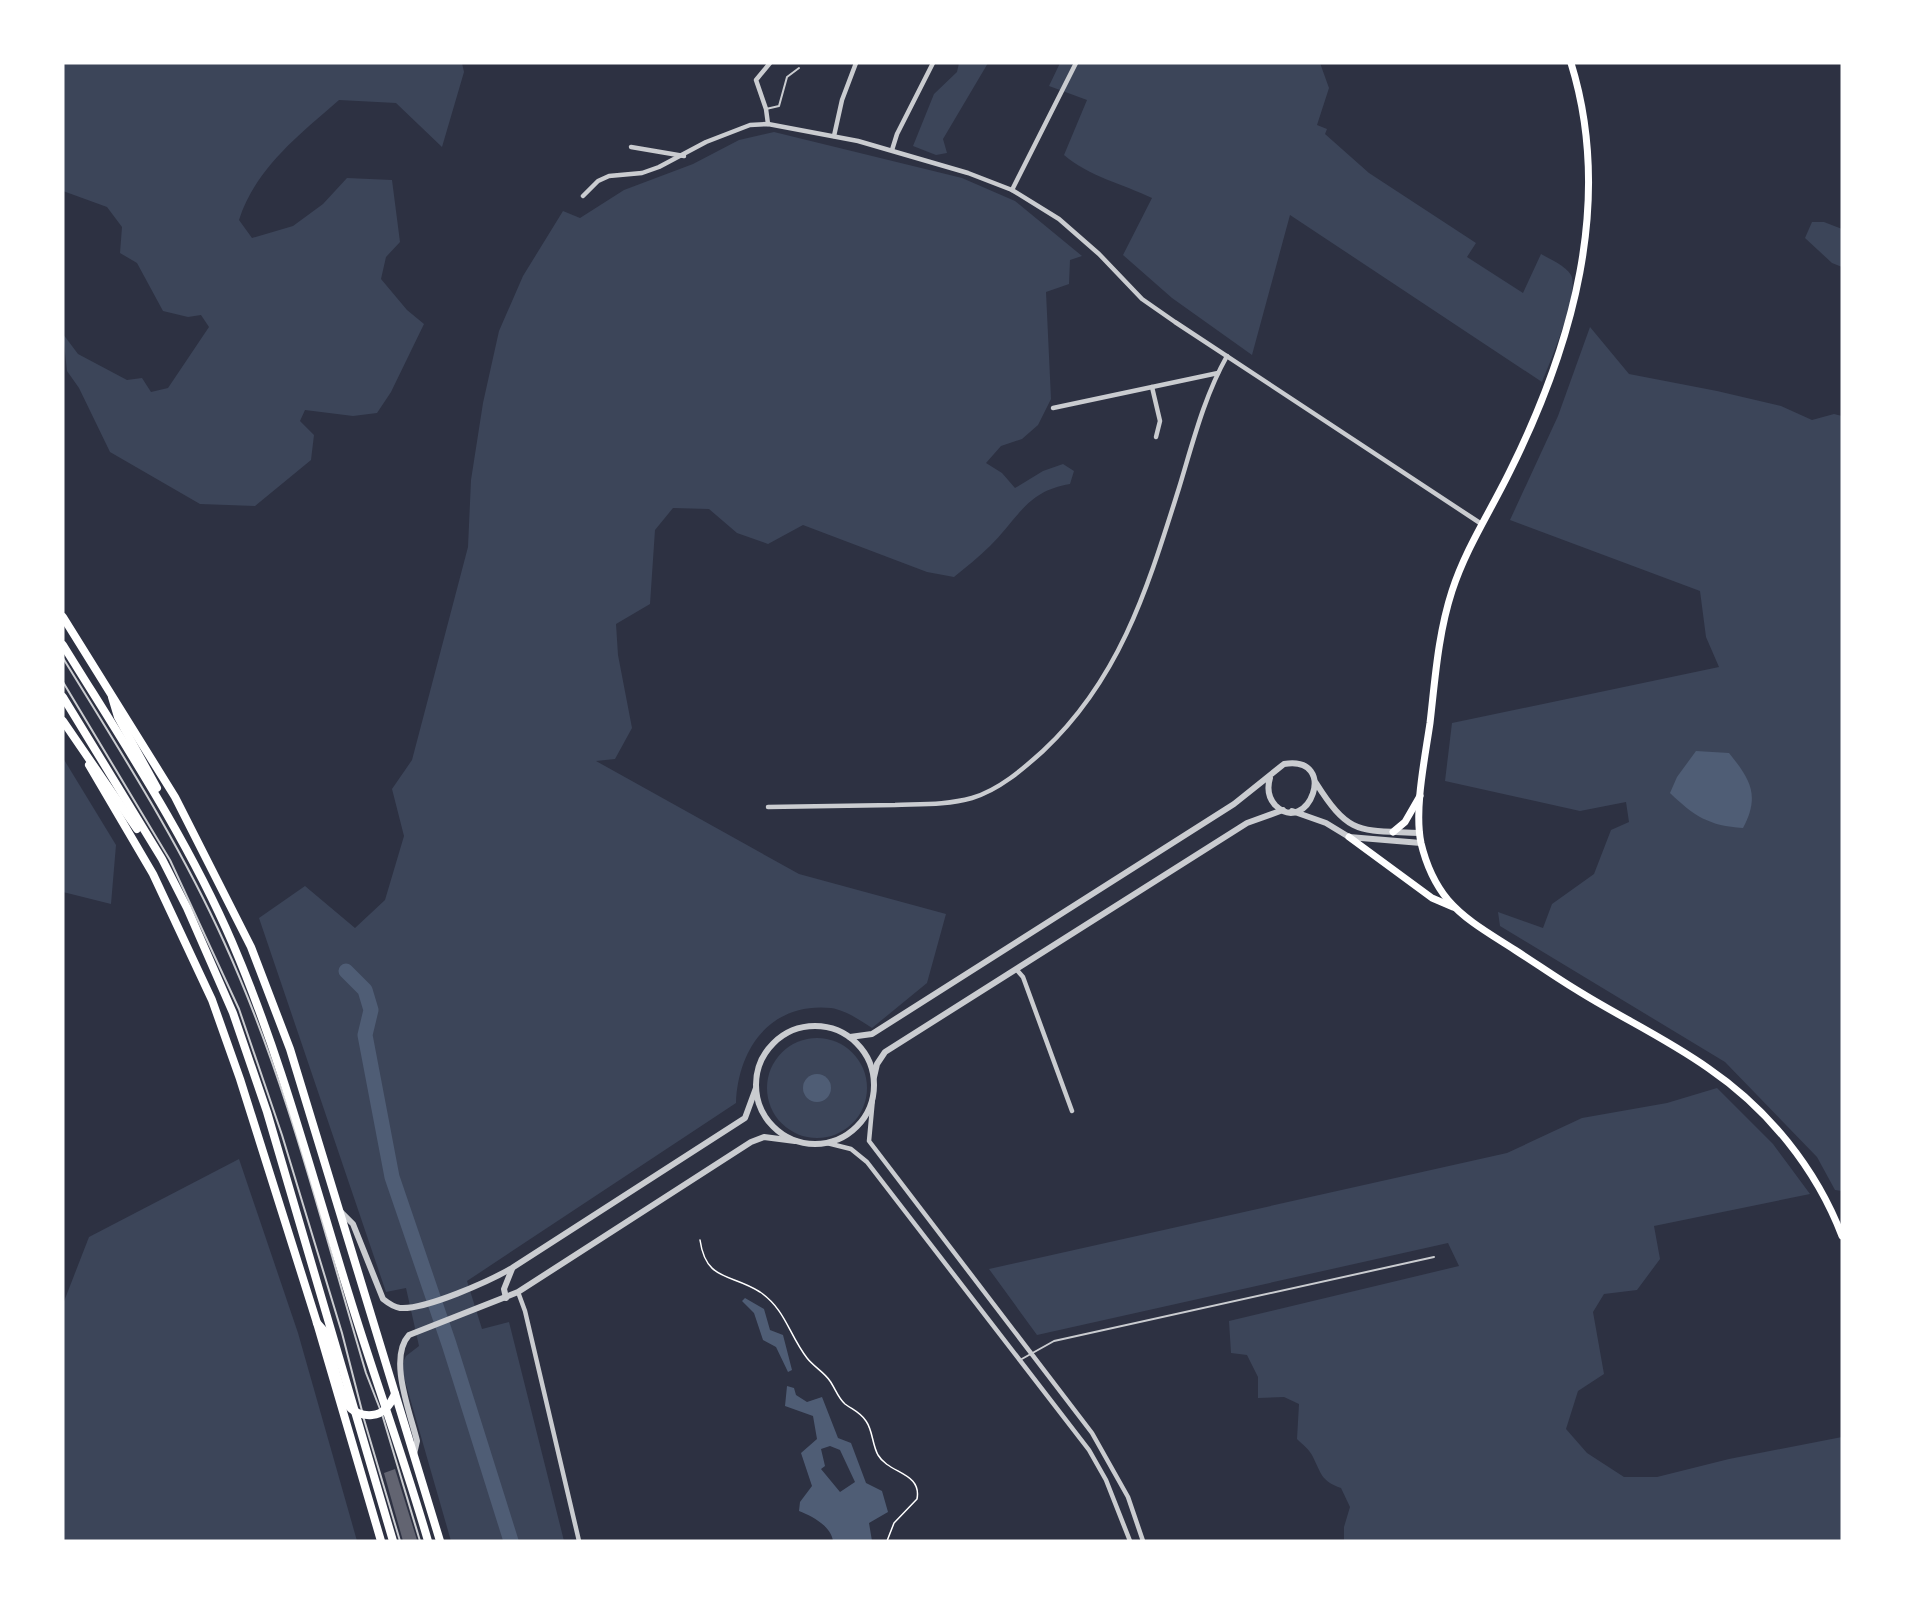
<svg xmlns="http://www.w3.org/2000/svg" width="1905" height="1604" font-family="'Golos Text',sans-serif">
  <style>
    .green { fill: #3c4559 }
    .water { fill: #4f5d75; fill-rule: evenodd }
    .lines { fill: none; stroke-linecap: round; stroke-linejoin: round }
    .river { stroke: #4f5d75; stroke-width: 15 }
    .building { fill: #626471 }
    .path { stroke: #fff; stroke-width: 1.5 }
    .service { stroke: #caccd0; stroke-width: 2 }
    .minor { stroke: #caccd0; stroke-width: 4.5 }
    .tertiary { stroke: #caccd0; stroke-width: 6 }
    .secondary { stroke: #fff; stroke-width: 7 }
    .primary { stroke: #fff; stroke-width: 8 }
    .trunk { stroke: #fff; stroke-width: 8 }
  </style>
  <rect width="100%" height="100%" fill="#2d3142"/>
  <!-- green -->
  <g class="green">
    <path d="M 63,63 L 462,63 L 464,72 L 442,147 L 396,103 L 339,100 C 300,134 255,169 239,220 L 252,238 L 293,226 L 323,204 L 347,178 L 392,180 L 400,242 L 386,257 L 381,279 L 407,310 L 424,324 L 391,392 L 377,413 L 353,416 L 305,410 L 300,421 L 314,435 L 311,460 L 255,506 L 200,504 L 110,452 L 79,388 L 67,371 L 63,334 L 78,354 L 127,380 L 142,378 L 151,392 L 168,388 L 209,327 L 201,315 L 188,317 L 163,311 L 137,263 L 120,253 L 122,227 L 107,207 L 63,191 Z"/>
    <path d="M 959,63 L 988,63 L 943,139 L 947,153 L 936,155 L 913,146 L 934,94 L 957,72 Z"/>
    <path d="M 1060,63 L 1320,63 L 1329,88 L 1317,125 L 1327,129 L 1325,134 L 1369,173 L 1476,243 L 1467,257 L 1523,293 L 1541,254 C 1550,259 1566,266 1571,275 C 1580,292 1550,362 1542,382 L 1290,215 L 1252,355 L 1172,298 L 1123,255 L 1152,198 C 1123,184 1088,176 1064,155 L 1087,100 L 1049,86 Z"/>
    <path d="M 774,132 L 962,178 L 1015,201 L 1082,256 L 1070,260 L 1069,284 L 1046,292 L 1051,399 L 1038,425 L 1022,439 L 1001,446 L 986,463 L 1002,473 L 1015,488 L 1043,471 L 1063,464 L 1074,471 L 1070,484 C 1026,491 1018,519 990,546 C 979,557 966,567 954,577 L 927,572 L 803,525 L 768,544 L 737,533 L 709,509 L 673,508 L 655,530 L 650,604 L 616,624 L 618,655 L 632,728 L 615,759 L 596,761 L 799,874 L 946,914 L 927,983 L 872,1028 C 860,1020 845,1010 831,1008 C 771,1002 738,1048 736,1103 L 467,1281 L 482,1329 L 509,1322 L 564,1541 L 451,1541 L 401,1367 L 406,1356 L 419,1346 L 406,1288 L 386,1292 L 259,918 L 305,886 L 355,928 L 385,900 L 404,836 L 392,789 L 412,760 L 468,547 L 471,480 L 483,403 L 499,331 L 523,276 L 563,211 L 580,218 L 624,190 L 693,164 L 739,140 Z"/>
    <path d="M 1812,222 L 1824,222 L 1842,229 L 1842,267 L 1832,263 L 1805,238 Z"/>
    <path d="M 1590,327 L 1629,374 L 1717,391 L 1781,406 L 1812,420 L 1834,414 L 1842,416 L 1842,1191 L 1835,1190 L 1817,1157 L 1725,1062 L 1500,926 L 1498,912 L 1543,928 L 1552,904 L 1594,874 L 1611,830 L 1629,822 L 1626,802 L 1580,811 L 1445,781 L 1452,723 L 1719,667 L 1706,637 L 1700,591 L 1510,520 L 1558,416 Z"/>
    <path d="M 63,758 L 116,845 L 111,904 L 63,892 Z"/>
    <circle cx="817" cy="1088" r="50"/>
    <path d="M 1717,1088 L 1773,1144 L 1810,1194 L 1654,1226 L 1660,1259 L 1637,1290 L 1604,1294 L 1593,1312 L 1604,1374 L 1578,1391 L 1566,1429 L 1587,1453 L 1624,1477 L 1657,1477 L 1729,1459 L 1842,1437 L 1842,1541 L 1344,1541 L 1344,1527 L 1350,1507 L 1341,1488 C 1321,1481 1321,1473 1313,1457 C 1310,1450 1302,1444 1297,1439 L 1299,1404 L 1284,1397 L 1258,1398 L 1258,1377 L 1247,1355 L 1231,1353 L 1229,1321 L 1459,1266 L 1448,1243 L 1037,1335 L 989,1269 L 1507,1153 L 1582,1118 L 1667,1103 Z"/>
    <path d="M 239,1159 L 298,1333 L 357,1541 L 63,1541 L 63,1304 L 89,1237 Z"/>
  </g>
  <!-- water -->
  <g class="water">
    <path d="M 1696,751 L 1729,753 C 1751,780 1760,796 1743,828 C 1709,826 1694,816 1670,793 L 1677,777 Z"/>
    <circle cx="817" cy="1088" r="14"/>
    <path d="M 745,1298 L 764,1309 L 770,1330 L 783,1335 L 792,1370 L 788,1372 L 776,1347 L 763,1340 L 754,1313 L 742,1301 Z"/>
    <path d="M 787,1386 L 794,1388 L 796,1395 L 807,1402 L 822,1397 L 838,1438 L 851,1443 L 866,1483 L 882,1491 L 888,1512 L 869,1523 L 872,1541 L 833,1541 C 831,1526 812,1516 799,1511 L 800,1502 L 812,1486 L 801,1453 L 817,1439 L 813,1416 L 785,1406 ZM 830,1446 L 840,1450 L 855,1482 L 840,1492 L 821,1469 L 825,1466 L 821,1449 Z"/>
  </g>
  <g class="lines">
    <!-- river -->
    <path class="river" d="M 346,971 L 365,990 L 371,1010 L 365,1035 L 392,1177 L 449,1344 L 511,1541"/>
  </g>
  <!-- building -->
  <path class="building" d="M 395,1469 L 417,1540 L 415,1541 L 403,1541 L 384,1473 Z"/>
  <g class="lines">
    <!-- path -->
    <path class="path" d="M 700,1240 C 706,1282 731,1273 760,1292 C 786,1310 789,1335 807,1358 C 814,1367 824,1372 830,1381 C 835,1388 838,1398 845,1404 C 853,1410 860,1412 866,1421 C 873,1431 872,1444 878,1455 C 889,1474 922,1472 917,1499 L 894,1523 L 887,1541"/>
    <!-- service -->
    <g class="service">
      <path d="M 766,109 L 779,106 L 787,77 L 799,68"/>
      <path d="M 63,658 C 120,751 179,842 224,942 C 287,1080 323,1229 366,1373 L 380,1409"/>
      <path d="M 63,682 L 170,860 L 239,1009 L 282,1135 L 342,1333 L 362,1411"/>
      <path d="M 1020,1360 L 1054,1341 L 1434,1257"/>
      <path d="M 382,1414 L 420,1541"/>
      <path d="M 363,1416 L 400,1541"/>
    </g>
    <!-- minor -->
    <g class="minor">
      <path d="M 768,124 L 766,109 L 756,80 L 770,63"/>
      <path d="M 834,136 L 842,100 L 856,63"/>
      <path d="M 631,147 L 684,156"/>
      <path d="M 892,150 L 897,134 L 933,63"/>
      <path d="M 1012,190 L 1076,63"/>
      <path d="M 583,196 L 598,181 L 609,176 L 642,173 L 659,167 L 706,142 L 750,125 L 768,124 L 858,141 L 968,173 L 1012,190 L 1059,219 L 1099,254 L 1142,299 L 1175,322 L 1480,523"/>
      <path d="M 1152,387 L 1160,421 L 1156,437"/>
      <path d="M 1053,408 L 1218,373"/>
      <path d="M 768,807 C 810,806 853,806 895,805 C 921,804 947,805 972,798 C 999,790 1023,769 1043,751 C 1121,678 1148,586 1179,488 C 1193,442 1204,397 1227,356"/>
      <path d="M 1016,969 L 1023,977 L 1072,1111"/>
      <path d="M 873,1098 L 869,1141 L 1092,1433 L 1128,1497 L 1143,1541"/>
      <path d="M 827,1143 L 851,1149 L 867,1162 L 1089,1450 L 1106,1480 L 1130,1541"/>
      <path d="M 518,1292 L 525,1311 L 579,1541"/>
    </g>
    <!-- tertiary -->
    <g class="tertiary">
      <path d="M 1316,783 C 1350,837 1360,830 1420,833"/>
      <path d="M 1292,811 L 1326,823 L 1349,837 L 1421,843"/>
      <circle cx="815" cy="1085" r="59"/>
      <path d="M 850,1037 L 872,1034 L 1234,804 L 1284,764 C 1340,755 1308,838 1275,805 C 1268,797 1267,788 1270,778"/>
      <path d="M 874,1077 L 877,1064 L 885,1052 L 1247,823 L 1283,810"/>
      <path d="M 341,1212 L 353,1224 L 383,1299 C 388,1303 393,1307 400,1308 C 425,1310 490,1281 512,1268 L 745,1118 L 756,1088"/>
      <path d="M 506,1298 L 504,1289 L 512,1269"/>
      <path d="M 414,1454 L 417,1441 C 410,1412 388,1358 409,1335 L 518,1292 L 751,1142 L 764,1137 L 795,1141"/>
    </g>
    <!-- secondary -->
    <g class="secondary">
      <path d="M 1571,63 C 1614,202 1572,346 1510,471 C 1490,512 1466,548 1452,591 C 1438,634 1435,680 1430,723 C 1425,758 1414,809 1421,843 C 1426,864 1434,883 1448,900 C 1466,921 1492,935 1515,950 C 1537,964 1558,979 1580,992 C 1622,1018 1667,1039 1708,1068 C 1768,1109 1816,1168 1842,1236"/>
      <path d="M 1393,832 L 1405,822 L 1420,796"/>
      <path d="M 1349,837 L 1432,898 L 1453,907"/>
    </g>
    <!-- primary -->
    <g class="primary">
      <path d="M 63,617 L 175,797 L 251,947 L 290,1049 L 440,1541"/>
      <path d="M 89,765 L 153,874 L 212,1000 L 240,1079 L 317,1323 L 381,1541"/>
    </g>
    <!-- trunk -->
    <g class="trunk">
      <path d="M 63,645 C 123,742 187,838 232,942 C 281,1056 312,1176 349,1295 C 374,1377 404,1458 428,1541"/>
      <path d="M 63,697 L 162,859 L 187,908 L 233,1013 L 267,1112 L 393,1541"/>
      <path d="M 112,697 L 118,717 L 157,788"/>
      <path d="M 63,721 L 137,829"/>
      <path d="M 317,1323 L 325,1332 C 331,1350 338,1390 347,1404 C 352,1412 363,1416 372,1415 C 384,1414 390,1405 395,1394"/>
    </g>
  </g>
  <!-- border -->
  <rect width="1905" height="1604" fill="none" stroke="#ffffff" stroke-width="129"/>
</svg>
